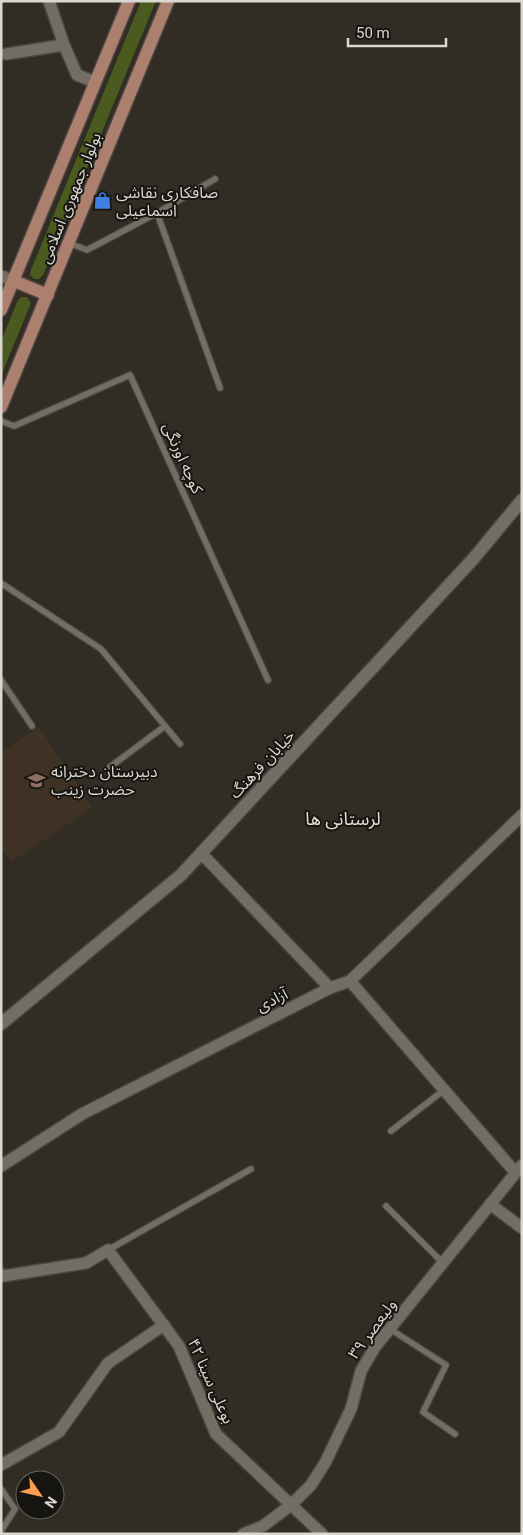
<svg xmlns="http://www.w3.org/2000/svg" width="523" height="1535" font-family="Roboto,'Noto Sans Arabic',sans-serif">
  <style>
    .education { fill: #3f3224 }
    .green { fill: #4b5a1e }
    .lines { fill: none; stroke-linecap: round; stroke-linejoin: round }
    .service-casing { stroke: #4b4740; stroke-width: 8 }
    .minor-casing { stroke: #4b4740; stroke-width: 14 }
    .tertiary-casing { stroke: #4b4740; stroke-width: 15 }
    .primary-casing { stroke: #4b4740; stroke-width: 15 }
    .service { stroke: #736e64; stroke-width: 5.5 }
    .minor { stroke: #736e64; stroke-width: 11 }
    .tertiary { stroke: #736e64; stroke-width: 12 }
    .primary { stroke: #ad7f6e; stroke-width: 12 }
    .labels { text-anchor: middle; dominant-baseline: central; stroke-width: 4; stroke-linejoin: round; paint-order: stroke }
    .poi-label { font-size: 16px; fill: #dad7d1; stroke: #171511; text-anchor: start }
    .street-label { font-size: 16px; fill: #dad7d1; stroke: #171511 }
    .neighbourhood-label { font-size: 18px; fill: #e3ddd2; stroke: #171511 }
  </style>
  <rect width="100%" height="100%" fill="#312c24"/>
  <!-- education -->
  <path class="education" d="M 39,727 L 92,808 L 11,862 L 1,847 L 1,752 Z"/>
  <!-- green -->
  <g class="green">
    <path d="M 141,1 L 156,1 L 43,275 L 39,279 L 34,279 L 30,275 L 31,270 Z"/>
    <path d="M 21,297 L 27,297 L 31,303 L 1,376 L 1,341 L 18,300 Z"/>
  </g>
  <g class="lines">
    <defs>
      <g id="service">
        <path d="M 157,213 L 220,388"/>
        <path d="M 69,243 L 87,250 L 157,213 L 215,179"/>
        <path d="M 1,421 L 14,426 L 130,375 L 268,680"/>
        <path d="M 1,583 L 101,649 L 180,744"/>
        <path d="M 1,680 L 32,726"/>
        <path d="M 110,767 L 165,726"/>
        <path d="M 391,1131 L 444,1090"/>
        <path d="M 386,1206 L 443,1263"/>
        <path d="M 108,1250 L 251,1169"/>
        <path d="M 390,1329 L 446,1365 L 423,1412 L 455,1434"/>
        <path d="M 1,1489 L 15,1509 L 1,1531"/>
      </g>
      <g id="minor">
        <path d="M 49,1 L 64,45 L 77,75 L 95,82"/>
        <path d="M 6,54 L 64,45"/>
        <path d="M 1,276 L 14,281"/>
        <path d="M 201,853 L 330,988"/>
        <path d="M 350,981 L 515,1172"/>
        <path d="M 1,1166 L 82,1114 L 330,988 L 350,981 L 522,815"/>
        <path d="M 490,1204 L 522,1228"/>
        <path d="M 1,1274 L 3,1276 L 86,1263 L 108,1250 L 179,1346 L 216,1434 L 322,1534"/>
        <path d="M 1,1465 L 59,1432 L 108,1363 L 164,1325"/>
        <path d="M 243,1534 L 263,1526 L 291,1505 L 311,1485 L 325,1463 L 351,1409 L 361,1371 L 375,1347 L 522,1165"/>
      </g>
      <path id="tertiary" d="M 1,1024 L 181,875 L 474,558 L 522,500"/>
      <g id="primary">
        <path d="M 14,281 L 48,295"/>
        <path d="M 1,310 L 129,1"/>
        <path d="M 1,407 L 168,1"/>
      </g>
    </defs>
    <!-- service casing -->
    <use href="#service" class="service-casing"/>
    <!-- minor casing -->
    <use href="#minor" class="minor-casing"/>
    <!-- tertiary casing -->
    <use href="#tertiary" class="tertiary-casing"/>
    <!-- primary casing -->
    <use href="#primary" class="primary-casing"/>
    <!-- service -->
    <use href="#service" class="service"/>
    <!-- minor -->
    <use href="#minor" class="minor"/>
    <!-- tertiary -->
    <use href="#tertiary" class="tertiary"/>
    <!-- primary -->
    <use href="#primary" class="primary"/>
  </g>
  <!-- icons -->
  <defs>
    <symbol id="shop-bare" viewBox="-9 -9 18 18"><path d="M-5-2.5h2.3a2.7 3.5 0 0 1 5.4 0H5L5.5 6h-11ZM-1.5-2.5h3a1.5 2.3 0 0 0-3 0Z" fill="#3f7fe0" stroke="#171511" stroke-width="2.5" paint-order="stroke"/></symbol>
    <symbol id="school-bare" viewBox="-9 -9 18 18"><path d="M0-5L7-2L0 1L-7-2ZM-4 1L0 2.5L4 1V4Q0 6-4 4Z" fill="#8d6e63" stroke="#171511" stroke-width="2.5" paint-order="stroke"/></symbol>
  </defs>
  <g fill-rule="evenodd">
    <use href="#shop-bare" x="90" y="188" width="25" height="25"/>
    <use href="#school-bare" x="24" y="768" width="25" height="25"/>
  </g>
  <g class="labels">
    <!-- poi labels -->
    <g class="poi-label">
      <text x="116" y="192">صافکاری نقاشی<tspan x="116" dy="18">اسماعیلی</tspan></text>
      <text x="51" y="771">دبیرستان دخترانه<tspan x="51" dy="18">حضرت زینب</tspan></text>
    </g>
    <!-- street labels -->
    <g class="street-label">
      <text transform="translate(70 198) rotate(-68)">بولوار جمهوری اسلامی</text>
      <text transform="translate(183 458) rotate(66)">کوچه اورنگی</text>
      <text transform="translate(262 764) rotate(-47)">خیابان فرهنگ</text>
      <text transform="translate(272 1000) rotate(-27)">آزادی</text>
      <text transform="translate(372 1329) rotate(-54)">ولیعصر ۳۹</text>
      <text transform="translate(211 1381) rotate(66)">بوعلی سینا ۴۲</text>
    </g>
    <!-- neighbourhood labels -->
    <g class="neighbourhood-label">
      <text x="343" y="818">لرستانی ها</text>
    </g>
  </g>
  <!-- border -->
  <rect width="523" height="1535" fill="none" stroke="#dad7d1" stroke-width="5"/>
  <!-- north arrow -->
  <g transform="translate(40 1495) rotate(124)"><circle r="24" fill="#171511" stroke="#65635e"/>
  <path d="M0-4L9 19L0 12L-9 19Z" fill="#fb9e50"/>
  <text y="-8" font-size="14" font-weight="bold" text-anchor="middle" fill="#dad7d1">N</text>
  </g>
  <!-- scale -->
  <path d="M348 38v8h98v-8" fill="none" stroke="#dad7d1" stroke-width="2.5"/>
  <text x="356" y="38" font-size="15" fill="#dad7d1" stroke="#171511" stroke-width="4" paint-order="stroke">50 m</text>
</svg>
